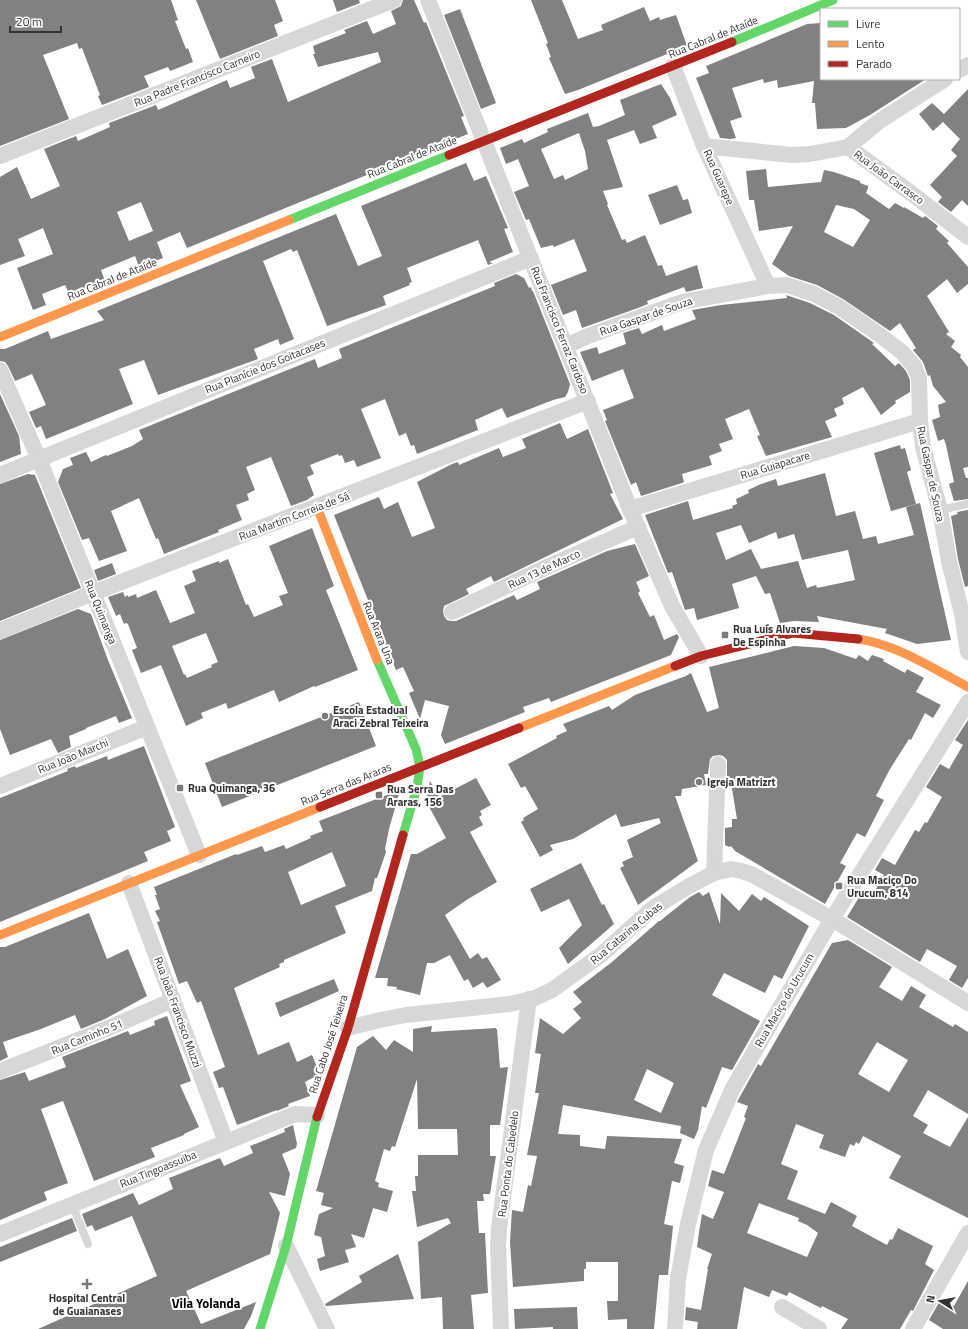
<svg xmlns="http://www.w3.org/2000/svg" width="968" height="1329" font-family="'Titillium Web',sans-serif">
  <style>
    .building { fill: #818181; fill-rule: evenodd }
    .lines { fill: none; stroke-linecap: round; stroke-linejoin: round }
    .lane { stroke: #d7d7d7; stroke-width: 8 }
    .street { stroke: #d7d7d7; stroke-width: 16 }
    .fast { stroke: #63d668; stroke-width: 9 }
    .slow { stroke: #ff974d; stroke-width: 9 }
    .jam { stroke: #b3261e; stroke-width: 9 }
    .poi-dot { fill: #7a7a7a; stroke: #fff; stroke-width: 1.5 }
    .labels { text-anchor: middle; dominant-baseline: central; stroke-width: 4; stroke-linejoin: round; paint-order: stroke }
    .street-label { font-size: 11px; fill: #333; stroke: #fff }
    .poi-label { font-size: 11px; font-weight: bold; fill: #333; stroke: #fff; text-anchor: start }
    .quarter-label { font-size: 13px; font-weight: bold; fill: #000; stroke: #fff }
  </style>
  <rect width="100%" height="100%" fill="#fff"/>
  <!-- building -->
  <g class="building">
    <path d="M 0,0 L 171,0 L 178,20 L 175,21 L 186,49 L 188,48 L 193,62 L 170,71 L 168,67 L 144,76 L 149,87 L 102,105 L 98,96 L 100,95 L 82,48 L 79,49 L 77,43 L 43,55 L 69,119 L 0,146 Z"/>
    <path d="M 196,0 L 275,0 L 283,21 L 274,25 L 278,36 L 220,59 Z"/>
    <path d="M 333,0 L 359,0 L 360,3 L 337,12 Z"/>
    <path d="M 403,0 L 414,0 L 424,23 L 426,22 L 464,116 L 461,117 L 468,134 L 187,248 L 180,232 L 157,242 L 163,258 L 139,267 L 135,256 L 101,270 L 105,281 L 70,295 L 65,285 L 42,294 L 46,305 L 33,310 L 17,268 L 53,254 L 43,228 L 18,239 L 25,256 L 0,265 L 0,177 L 17,167 L 31,199 L 60,186 L 44,149 L 76,136 L 78,141 L 110,127 L 109,123 L 156,105 L 158,110 L 227,80 L 230,88 L 255,78 L 251,67 L 272,59 L 288,102 L 381,62 L 378,52 L 318,67 L 313,54 L 315,54 L 313,46 L 346,33 L 344,30 L 367,21 L 373,34 L 396,24 L 391,11 L 401,6 ZM 141,202 L 153,231 L 129,241 L 117,212 Z"/>
    <path d="M 531,0 L 562,0 L 578,39 L 603,30 L 601,25 L 644,7 L 650,21 L 659,17 L 660,20 L 676,15 L 687,46 L 578,90 L 565,94 L 549,58 L 551,57 L 546,44 L 548,43 Z"/>
    <path d="M 460,9 L 496,103 L 481,109 L 444,15 Z"/>
    <path d="M 821,23 L 821,79 L 926,79 L 870,115 L 846,128 L 817,129 L 815,103 L 812,103 L 814,81 L 778,88 L 777,80 L 764,83 L 763,79 L 732,88 L 742,117 L 730,121 L 736,138 L 731,139 L 720,138 L 696,78 L 709,73 L 706,66 L 807,24 Z"/>
    <path d="M 661,84 L 670,98 L 677,115 L 652,126 L 657,138 L 640,144 L 634,130 L 607,140 L 623,187 L 603,191 L 608,204 L 607,205 L 622,240 L 625,239 L 627,243 L 645,235 L 658,266 L 662,265 L 666,276 L 697,265 L 703,288 L 686,292 L 684,287 L 647,301 L 648,304 L 638,308 L 582,328 L 576,310 L 563,315 L 551,285 L 587,271 L 574,239 L 554,247 L 553,245 L 541,248 L 529,219 L 526,220 L 514,192 L 529,186 L 518,159 L 506,164 L 500,148 L 522,139 L 524,143 L 548,132 L 547,129 L 588,113 L 593,127 L 599,126 L 625,115 L 620,100 ZM 579,133 L 585,151 L 588,169 L 565,180 L 563,175 L 554,179 L 541,149 Z"/>
    <path d="M 968,89 L 968,206 L 962,200 L 951,212 L 938,202 L 942,197 L 930,185 L 957,156 L 951,150 L 960,139 L 943,122 L 933,131 L 919,114 L 932,103 L 944,114 Z"/>
    <path d="M 466,163 L 474,181 L 486,176 L 508,228 L 504,229 L 513,252 L 489,262 L 493,263 L 488,265 L 478,240 L 407,268 L 412,282 L 409,283 L 410,285 L 383,296 L 386,305 L 327,326 L 297,250 L 293,252 L 291,249 L 263,261 L 294,339 L 280,345 L 278,339 L 254,349 L 258,359 L 158,395 L 144,360 L 119,369 L 133,404 L 46,439 L 41,426 L 36,428 L 29,412 L 46,405 L 32,374 L 15,381 L 8,366 L 5,362 L 0,361 L 0,349 L 5,349 L 48,331 L 51,339 L 104,320 L 97,311 L 336,214 L 358,266 L 382,256 L 361,206 Z"/>
    <path d="M 766,169 L 768,187 L 821,182 L 824,170 L 834,172 L 860,181 L 860,183 L 868,186 L 868,188 L 866,193 L 889,209 L 895,203 L 904,208 L 904,207 L 923,218 L 925,216 L 938,226 L 936,229 L 949,241 L 947,243 L 968,267 L 968,284 L 957,293 L 947,279 L 927,296 L 949,332 L 946,334 L 955,341 L 951,347 L 961,355 L 960,357 L 968,367 L 968,467 L 963,468 L 966,478 L 968,478 L 968,499 L 954,501 L 949,484 L 954,482 L 946,445 L 944,439 L 938,441 L 932,420 L 940,417 L 938,405 L 946,402 L 933,386 L 930,375 L 928,376 L 923,362 L 913,350 L 916,348 L 900,323 L 890,331 L 843,299 L 817,285 L 789,276 L 772,264 L 793,226 L 759,231 L 754,200 L 749,200 L 746,171 ZM 836,205 L 854,209 L 870,220 L 853,247 L 824,232 Z"/>
    <path d="M 677,185 L 683,200 L 688,199 L 692,213 L 660,225 L 648,195 Z"/>
    <path d="M 516,274 L 524,278 L 529,288 L 531,287 L 532,291 L 533,291 L 570,384 L 568,392 L 565,397 L 553,400 L 507,418 L 502,408 L 475,420 L 478,430 L 417,454 L 414,445 L 411,446 L 406,433 L 399,436 L 385,399 L 361,409 L 381,458 L 357,467 L 354,460 L 345,463 L 342,455 L 339,456 L 338,454 L 310,465 L 314,474 L 307,477 L 314,495 L 307,500 L 291,506 L 271,457 L 246,467 L 255,490 L 247,494 L 249,500 L 236,505 L 242,520 L 218,530 L 219,532 L 164,554 L 158,538 L 156,539 L 139,498 L 111,511 L 127,551 L 99,561 L 89,538 L 82,540 L 58,482 L 63,469 L 73,465 L 70,458 L 86,452 L 91,462 L 106,455 L 107,456 L 132,446 L 143,439 L 139,430 L 315,359 L 318,368 L 342,358 L 339,349 L 495,286 L 494,283 Z"/>
    <path d="M 786,295 L 810,303 L 834,315 L 874,343 L 872,344 L 895,366 L 899,363 L 906,371 L 910,380 L 910,392 L 895,401 L 896,403 L 881,415 L 863,387 L 842,398 L 844,404 L 834,409 L 837,416 L 825,421 L 832,437 L 766,456 L 757,436 L 760,435 L 749,409 L 725,419 L 733,439 L 719,444 L 722,451 L 709,456 L 712,465 L 682,474 L 684,482 L 682,483 L 641,496 L 636,482 L 631,485 L 605,421 L 607,420 L 603,410 L 634,398 L 623,369 L 592,381 L 580,352 L 597,347 L 599,354 L 626,344 L 623,333 L 639,328 L 642,334 L 662,325 L 664,331 L 696,319 L 692,310 L 721,305 L 787,298 Z"/>
    <path d="M 0,394 L 19,436 L 21,454 L 0,462 Z"/>
    <path d="M 560,423 L 567,439 L 588,429 L 613,493 L 610,494 L 623,519 L 494,582 L 491,576 L 466,589 L 469,594 L 444,606 L 443,611 L 444,616 L 447,620 L 451,621 L 456,621 L 514,595 L 517,600 L 540,589 L 537,582 L 607,551 L 635,544 L 649,576 L 636,582 L 640,591 L 638,593 L 650,617 L 654,615 L 664,640 L 677,634 L 679,637 L 671,655 L 551,702 L 549,698 L 523,707 L 525,712 L 445,744 L 441,735 L 449,706 L 425,700 L 420,719 L 409,693 L 414,691 L 403,667 L 396,670 L 334,515 L 379,497 L 384,509 L 398,502 L 412,537 L 435,528 L 417,482 L 452,464 L 458,462 L 459,465 L 499,448 L 503,457 L 526,448 L 522,439 Z"/>
    <path d="M 900,445 L 901,449 L 905,448 L 911,470 L 907,472 L 916,504 L 891,511 L 874,453 Z"/>
    <path d="M 825,473 L 836,516 L 855,511 L 863,539 L 876,536 L 878,544 L 914,535 L 906,507 L 920,503 L 951,640 L 917,644 L 885,633 L 887,629 L 817,616 L 819,622 L 794,621 L 780,623 L 770,593 L 765,594 L 756,576 L 732,584 L 739,608 L 697,620 L 694,608 L 685,610 L 672,572 L 668,573 L 666,568 L 645,515 L 688,501 L 693,520 L 733,508 L 732,506 L 737,504 L 736,499 L 749,493 L 748,490 L 761,484 L 776,479 L 778,486 ZM 741,525 L 749,543 L 776,532 L 778,539 L 794,534 L 802,560 L 848,550 L 855,580 L 817,588 L 816,585 L 807,588 L 798,561 L 761,569 L 751,549 L 726,560 L 716,533 Z"/>
    <path d="M 28,474 L 35,475 L 81,588 L 0,621 L 0,484 Z"/>
    <path d="M 968,510 L 968,586 L 965,587 L 958,559 L 951,516 L 958,514 L 957,512 Z"/>
    <path d="M 312,528 L 334,586 L 326,590 L 358,670 L 315,687 L 314,686 L 279,702 L 274,690 L 228,709 L 226,703 L 201,713 L 203,718 L 186,726 L 161,665 L 141,673 L 132,650 L 137,648 L 128,624 L 126,623 L 124,624 L 120,614 L 116,616 L 108,597 L 123,592 L 125,597 L 128,595 L 128,597 L 136,594 L 137,598 L 156,590 L 170,623 L 195,613 L 184,586 L 196,581 L 192,571 L 219,561 L 219,563 L 228,559 L 246,605 L 248,604 L 254,617 L 283,605 L 279,596 L 288,593 L 269,546 ZM 206,633 L 218,662 L 211,665 L 212,667 L 187,678 L 185,674 L 184,675 L 172,646 Z"/>
    <path d="M 112,563 L 116,574 L 98,581 L 94,570 Z"/>
    <path d="M 78,609 L 91,614 L 108,660 L 132,718 L 119,723 L 116,716 L 86,728 L 86,729 L 69,736 L 71,747 L 58,753 L 51,739 L 10,755 L 0,729 L 0,640 Z"/>
    <path d="M 794,646 L 824,648 L 856,659 L 859,655 L 868,661 L 872,655 L 884,659 L 883,661 L 905,673 L 907,669 L 924,678 L 916,692 L 941,705 L 933,718 L 925,713 L 911,740 L 909,739 L 890,769 L 876,796 L 884,800 L 865,837 L 857,833 L 840,863 L 846,866 L 825,904 L 735,851 L 731,846 L 729,847 L 725,845 L 725,828 L 732,827 L 732,819 L 737,819 L 730,777 L 727,776 L 727,760 L 723,756 L 719,755 L 713,756 L 710,759 L 708,774 L 704,774 L 706,785 L 682,789 L 681,796 L 675,796 L 698,861 L 638,905 L 620,868 L 624,866 L 622,862 L 633,857 L 627,840 L 661,823 L 659,818 L 621,827 L 616,814 L 573,839 L 550,845 L 553,850 L 540,857 L 521,822 L 524,820 L 523,818 L 538,809 L 525,786 L 521,788 L 508,764 L 557,738 L 556,736 L 567,731 L 563,724 L 609,706 L 612,710 L 635,695 L 683,677 L 684,677 L 691,673 L 707,712 L 719,708 L 709,667 Z"/>
    <path d="M 359,702 L 376,746 L 222,807 L 205,763 Z"/>
    <path d="M 968,720 L 968,978 L 962,988 L 949,980 L 957,966 L 927,949 L 920,962 L 847,917 L 861,894 L 870,899 L 884,875 L 875,870 L 882,858 L 895,865 L 915,830 L 919,832 L 925,822 L 927,823 L 942,797 L 926,787 L 940,764 L 949,769 L 963,745 L 955,740 Z"/>
    <path d="M 144,746 L 175,827 L 167,831 L 171,841 L 144,852 L 148,861 L 0,922 L 0,798 L 68,771 L 67,769 L 75,766 L 76,768 L 107,756 L 108,760 Z"/>
    <path d="M 476,778 L 491,805 L 480,811 L 482,815 L 479,817 L 483,825 L 470,832 L 497,882 L 468,899 L 445,915 L 470,959 L 478,953 L 482,959 L 487,957 L 501,980 L 487,988 L 483,982 L 473,988 L 468,979 L 464,981 L 450,955 L 434,963 L 427,963 L 420,995 L 396,989 L 397,987 L 387,986 L 388,978 L 375,978 L 411,854 L 417,854 L 446,838 L 426,801 L 430,781 L 439,797 Z"/>
    <path d="M 400,790 L 389,829 L 385,849 L 386,852 L 377,878 L 375,878 L 372,891 L 335,906 L 346,933 L 284,960 L 284,962 L 279,964 L 280,967 L 234,988 L 258,1055 L 289,1042 L 297,1062 L 312,1055 L 319,1072 L 318,1075 L 305,1082 L 310,1096 L 288,1104 L 289,1106 L 277,1111 L 277,1110 L 237,1125 L 223,1087 L 219,1088 L 213,1072 L 225,1067 L 201,1001 L 197,1003 L 187,981 L 179,984 L 157,922 L 160,921 L 155,911 L 160,909 L 155,895 L 157,895 L 154,887 L 236,854 L 237,855 L 262,846 L 265,852 L 284,845 L 286,849 L 311,838 L 310,836 L 323,831 L 319,821 ZM 332,852 L 346,886 L 301,905 L 288,872 Z"/>
    <path d="M 581,863 L 602,905 L 604,904 L 614,924 L 568,964 L 559,948 L 582,925 L 569,899 L 541,912 L 530,889 Z"/>
    <path d="M 699,892 L 703,896 L 709,892 L 720,924 L 721,893 L 739,911 L 752,894 L 761,901 L 764,897 L 809,926 L 782,979 L 774,975 L 765,993 L 724,973 L 712,995 L 760,1021 L 732,1070 L 722,1067 L 706,1108 L 702,1106 L 698,1130 L 694,1139 L 680,1133 L 681,1126 L 563,1105 L 558,1134 L 580,1135 L 580,1146 L 605,1149 L 607,1136 L 682,1139 L 674,1163 L 684,1166 L 680,1183 L 672,1181 L 664,1224 L 673,1226 L 668,1275 L 659,1275 L 654,1329 L 627,1329 L 627,1319 L 608,1320 L 607,1301 L 618,1301 L 618,1262 L 586,1262 L 586,1269 L 584,1269 L 584,1281 L 513,1287 L 510,1242 L 512,1210 L 523,1212 L 528,1185 L 531,1186 L 537,1156 L 527,1155 L 539,1093 L 535,1093 L 541,1054 L 535,1053 L 540,1018 L 563,1034 L 581,1018 L 573,1009 L 582,1002 L 573,992 L 612,962 L 659,921 L 660,921 L 690,897 ZM 647,1069 L 674,1083 L 661,1113 L 634,1100 Z"/>
    <path d="M 89,913 L 107,959 L 128,949 L 147,996 L 105,1019 L 81,1029 L 75,1015 L 41,1029 L 3,1042 L 8,1057 L 0,1061 L 0,947 L 5,947 Z"/>
    <path d="M 848,940 L 892,967 L 879,987 L 902,1001 L 911,986 L 926,995 L 919,1007 L 953,1027 L 955,1024 L 968,1032 L 968,1114 L 928,1090 L 913,1116 L 928,1125 L 923,1133 L 950,1147 L 968,1117 L 968,1218 L 889,1178 L 901,1156 L 863,1136 L 859,1144 L 856,1142 L 854,1146 L 850,1144 L 845,1157 L 819,1148 L 824,1135 L 796,1124 L 781,1164 L 798,1171 L 787,1199 L 825,1214 L 831,1202 L 857,1216 L 852,1226 L 887,1245 L 890,1239 L 892,1240 L 898,1228 L 933,1246 L 925,1264 L 934,1270 L 913,1311 L 911,1310 L 900,1329 L 841,1329 L 848,1319 L 822,1306 L 821,1308 L 789,1292 L 787,1296 L 772,1290 L 769,1297 L 744,1287 L 737,1329 L 697,1329 L 698,1322 L 685,1320 L 686,1307 L 701,1310 L 708,1269 L 707,1269 L 712,1254 L 697,1247 L 699,1232 L 702,1214 L 713,1219 L 724,1192 L 708,1186 L 712,1170 L 724,1174 L 746,1118 L 744,1117 L 748,1106 L 737,1102 L 758,1064 L 761,1066 L 832,943 ZM 877,1042 L 908,1060 L 889,1092 L 858,1074 ZM 759,1203 L 799,1218 L 798,1221 L 807,1225 L 818,1233 L 807,1257 L 747,1233 Z"/>
    <path d="M 334,979 L 339,991 L 280,1017 L 275,1003 Z"/>
    <path d="M 167,1016 L 191,1081 L 180,1085 L 199,1127 L 184,1134 L 184,1135 L 151,1148 L 155,1157 L 94,1181 L 63,1101 L 41,1109 L 68,1183 L 44,1192 L 47,1200 L 0,1220 L 0,1080 L 25,1072 L 29,1081 L 66,1067 L 62,1057 L 128,1031 L 130,1035 L 155,1025 L 154,1021 Z"/>
    <path d="M 432,1026 L 431,1032 L 496,1028 L 496,1029 L 497,1029 L 500,1068 L 508,1067 L 500,1125 L 490,1125 L 490,1156 L 496,1156 L 490,1194 L 483,1194 L 484,1201 L 477,1201 L 479,1233 L 485,1233 L 488,1293 L 471,1295 L 474,1329 L 443,1329 L 442,1297 L 421,1299 L 418,1242 L 451,1223 L 448,1218 L 417,1227 L 412,1191 L 416,1191 L 415,1176 L 418,1176 L 418,1155 L 458,1155 L 457,1129 L 418,1129 L 417,1079 L 395,1147 L 392,1146 L 390,1151 L 384,1149 L 375,1181 L 379,1183 L 378,1187 L 393,1191 L 387,1212 L 373,1208 L 364,1238 L 351,1234 L 356,1247 L 345,1250 L 349,1262 L 320,1271 L 317,1259 L 325,1256 L 321,1237 L 314,1235 L 319,1214 L 333,1208 L 321,1205 L 324,1193 L 316,1191 L 357,1047 L 373,1036 L 386,1050 L 394,1040 L 413,1052 L 413,1029 Z"/>
    <path d="M 293,1125 L 297,1144 L 296,1148 L 282,1154 L 290,1174 L 285,1196 L 269,1192 L 280,1213 L 270,1254 L 186,1291 L 201,1324 L 256,1302 L 251,1316 L 244,1329 L 38,1329 L 157,1276 L 132,1216 L 95,1231 L 92,1225 L 87,1227 L 82,1214 L 133,1193 L 139,1205 L 173,1189 L 169,1178 L 220,1158 L 224,1166 L 253,1153 L 250,1146 L 285,1132 L 284,1129 Z"/>
    <path d="M 72,1218 L 77,1231 L 0,1262 L 0,1247 Z"/>
    <path d="M 398,1254 L 414,1299 L 326,1306 L 325,1304 L 362,1282 L 359,1276 Z"/>
    <path d="M 968,1281 L 968,1329 L 943,1329 L 929,1320 L 941,1299 L 954,1306 Z"/>
    <path d="M 577,1307 L 578,1329 L 553,1329 L 553,1327 L 515,1329 L 514,1309 Z"/>
  </g>
  <g class="lines">
    <!-- lane -->
    <g class="lane">
      <path d="M 940,510 L 968,504"/>
      <path d="M 72,1204 L 88,1244"/>
    </g>
    <!-- street -->
    <g class="street">
      <path d="M 428,0 L 630,509 L 672,606 L 701,656"/>
      <path d="M 673,66 L 704,146 L 768,286"/>
      <path d="M 959,70 L 968,65"/>
      <path d="M 704,146 L 792,155 L 810,154 L 848,147 L 911,193 L 968,237"/>
      <path d="M 848,147 L 878,122 L 945,79"/>
      <path d="M 0,156 L 394,0"/>
      <path d="M 566,346 L 588,336 L 682,302 L 768,286 L 787,285 L 814,294 L 839,307 L 877,333 L 902,352 L 914,366 L 919,378 L 920,421 L 923,447 L 940,510 L 949,561 L 962,614 L 968,652"/>
      <path d="M 0,370 L 39,459 L 199,855"/>
      <path d="M 0,475 L 531,258"/>
      <path d="M 630,509 L 920,421"/>
      <path d="M 452,612 L 549,566 L 638,527"/>
      <path d="M 0,631 L 93,593 L 588,401"/>
      <path d="M 0,786 L 147,727"/>
      <path d="M 714,873 L 718,764"/>
      <path d="M 129,883 L 226,1142"/>
      <path d="M 348,1028 L 380,1020 L 406,1015 L 510,1004 L 535,998 L 552,990 L 602,954 L 653,908 L 689,886 L 714,873 L 731,869 L 742,871 L 753,875 L 832,919 L 968,1003"/>
      <path d="M 0,1071 L 111,1027 L 173,1000"/>
      <path d="M 0,1234 L 295,1114 L 317,1115"/>
      <path d="M 286,1246 L 327,1329"/>
      <path d="M 782,1307 L 819,1329"/>
      <path d="M 501,1329 L 498,1246 L 499,1228 L 529,999"/>
      <path d="M 675,1329 L 678,1279 L 688,1224 L 706,1150 L 733,1088 L 832,919 L 968,702"/>
      <path d="M 913,1329 L 968,1233"/>
    </g>
    <!-- fast -->
    <g class="fast">
      <path d="M 732,42 L 833,0"/>
      <path d="M 289,220 L 449,155"/>
      <path d="M 377,660 L 416,749 L 420,767 L 417,787 L 403,835"/>
      <path d="M 260,1329 L 286,1246 L 317,1117"/>
    </g>
    <!-- slow -->
    <g class="slow">
      <path d="M 0,337 L 289,220"/>
      <path d="M 317,507 L 377,660"/>
      <path d="M 858,639 C 896,644 934,669 968,687"/>
      <path d="M 519,728 L 675,666"/>
      <path d="M 0,935 L 320,807"/>
    </g>
    <!-- jam -->
    <g class="jam">
      <path d="M 449,155 L 732,42"/>
      <path d="M 675,666 L 701,656 L 793,633 L 858,639"/>
      <path d="M 320,807 L 519,728"/>
      <path d="M 317,1117 L 348,1028 L 403,835"/>
    </g>
  </g>
  <!-- markers -->
  <g class="poi-dot">
    <rect x="721" y="631" width="8" height="8" rx="2"/>
    <circle cx="325" cy="716" r="4"/>
    <circle cx="699" cy="782" r="4"/>
    <rect x="176" y="784" width="8" height="8" rx="2"/>
    <rect x="375" y="791" width="8" height="8" rx="2"/>
    <rect x="835" y="882" width="8" height="8" rx="2"/>
    <path d="M85 1278h4v4h4v4h-4v4h-4v-4h-4v-4h4z"/>
  </g>
  <g class="labels">
    <!-- street labels -->
    <g class="street-label">
      <text transform="translate(713 37) rotate(-22)">Rua Cabral de Ataíde</text>
      <text transform="translate(197 78) rotate(-22)">Rua Padre Francisco Carneiro</text>
      <text transform="translate(412 157) rotate(-22)">Rua Cabral de Ataíde</text>
      <text transform="translate(719 177) rotate(66)">Rua Guarepe</text>
      <text transform="translate(889 177) rotate(36)">Rua João Carrasco</text>
      <text transform="translate(112 279) rotate(-22)">Rua Cabral de Ataíde</text>
      <text transform="translate(646 316) rotate(-19)">Rua Gaspar de Souza</text>
      <text transform="translate(560 330) rotate(68)">Rua Francisco Ferraz Cardoso</text>
      <text transform="translate(265 366) rotate(-22)">Rua Planície dos Goitacases</text>
      <text transform="translate(775 465) rotate(-17)">Rua Guiapacare</text>
      <text transform="translate(931 474) rotate(78)">Rua Gaspar de Souza</text>
      <text transform="translate(294 516) rotate(-21)">Rua Martim Correia de Sá</text>
      <text transform="translate(544 569) rotate(-25)">Rua 13 de Marco</text>
      <text transform="translate(101 612) rotate(68)">Rua Quimanga</text>
      <text transform="translate(379 633) rotate(68)">Rua Arara Una</text>
      <text transform="translate(73 756) rotate(-22)">Rua João Marchi</text>
      <text transform="translate(346 784) rotate(-22)">Rua Serra das Araras</text>
      <text transform="translate(626 933) rotate(-40)">Rua Catarina Cubas</text>
      <text transform="translate(784 1000) rotate(-60)">Rua Maciço do Urucum</text>
      <text transform="translate(178 1012) rotate(70)">Rua João Francisco Muzzi</text>
      <text transform="translate(87 1037) rotate(-22)">Rua Caminho 51</text>
      <text transform="translate(328 1044) rotate(-72)">Rua Cabo José Teixeira</text>
      <text transform="translate(508 1164) rotate(-83)">Rua Ponta do Cabedelo</text>
      <text transform="translate(158 1169) rotate(-22)">Rua Tingoassuiba</text>
    </g>
    <!-- poi labels -->
    <g class="poi-label">
      <text x="733" y="629">Rua Luís Alvares<tspan x="733" dy="13">De Espinha</tspan></text>
      <text x="333" y="710">Escola Estadual<tspan x="333" dy="13">Araci Zebral Teixeira</tspan></text>
      <text x="707" y="782">Igreja Matrizrt</text>
      <text x="188" y="788">Rua Quimanga, 36</text>
      <text x="387" y="789">Rua Serra Das<tspan x="387" dy="13">Araras, 156</tspan></text>
      <text x="847" y="880">Rua Maciço Do<tspan x="847" dy="13">Urucum, 814</tspan></text>
      <text x="87" y="1298" text-anchor="middle">Hospital Central<tspan x="87" dy="13">de Guaianases</tspan></text>
    </g>
    <!-- quarter labels -->
    <g class="quarter-label">
      <text x="206" y="1303">Vila Yolanda</text>
    </g>
  </g>
  <!-- legend -->
  <rect x="820" y="8" width="140" height="72" fill="#ffffff" stroke="#adadad"/>
  <rect x="828" y="21" width="20" height="6" fill="#63d668" stroke="#adadad"/>
  <text x="856" y="28" font-size="12" fill="#333333">Livre</text>
  <rect x="828" y="41" width="20" height="6" fill="#ff974d" stroke="#adadad"/>
  <text x="856" y="48" font-size="12" fill="#333333">Lento</text>
  <rect x="828" y="61" width="20" height="6" fill="#b3261e" stroke="#adadad"/>
  <text x="856" y="68" font-size="12" fill="#333333">Parado</text>
  <!-- north arrow -->
  <g transform="translate(940 1301) rotate(281)" stroke="#ffffff" stroke-width="3" paint-order="stroke">
  <path d="M0-3L7 15L0 10L-7 15Z" fill="#333333"/>
  <text y="-6" font-size="11" font-weight="bold" text-anchor="middle" fill="#333333">N</text>
  </g>
  <!-- scale -->
  <path d="M10 26v6h51v-6" fill="none" stroke="#333333" stroke-width="2"/>
  <text x="16" y="26" font-size="12" fill="#333333" stroke="#ffffff" stroke-width="3" paint-order="stroke">20 m</text>
</svg>
